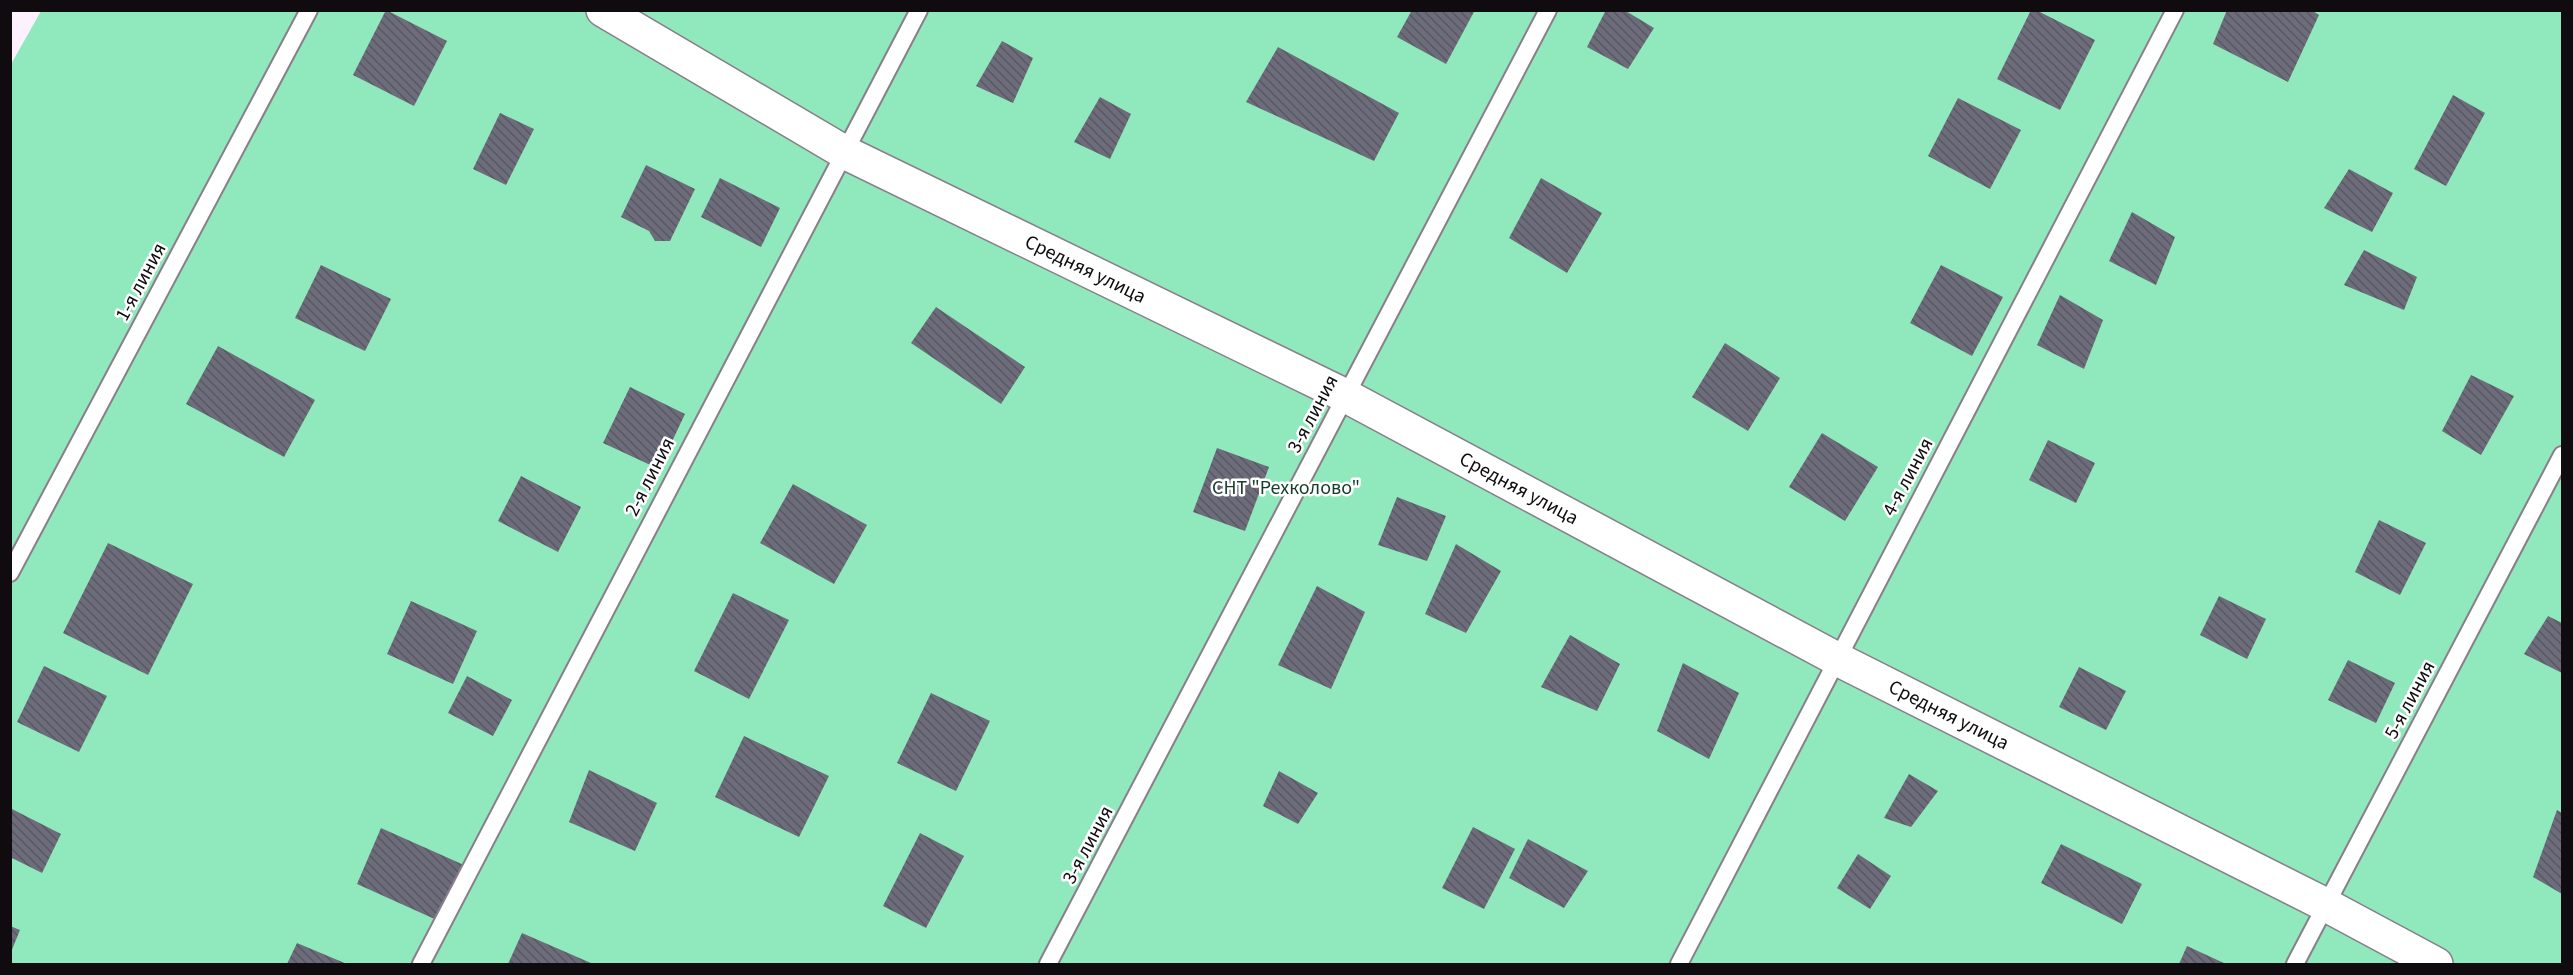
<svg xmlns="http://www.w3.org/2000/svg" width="2573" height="975" font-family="'Source Sans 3',sans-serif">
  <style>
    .green { fill: #90e9bc }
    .building { fill: url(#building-back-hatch) }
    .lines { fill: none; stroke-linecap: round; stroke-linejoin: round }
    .service-casing { stroke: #897e89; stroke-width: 20 }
    .minor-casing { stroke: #897e89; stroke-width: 36 }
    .service { stroke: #fff; stroke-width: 16 }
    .minor { stroke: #fff; stroke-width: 33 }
    .labels { text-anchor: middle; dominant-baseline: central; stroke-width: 5; stroke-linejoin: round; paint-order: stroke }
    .street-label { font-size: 20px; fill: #0f0b0f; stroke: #fff }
    .park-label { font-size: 20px; fill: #153d2b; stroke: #fff }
  </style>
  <defs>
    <pattern id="building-back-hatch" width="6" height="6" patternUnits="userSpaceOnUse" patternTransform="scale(1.5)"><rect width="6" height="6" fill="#6d6c7a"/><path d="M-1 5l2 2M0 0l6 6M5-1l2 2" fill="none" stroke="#585762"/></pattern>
  </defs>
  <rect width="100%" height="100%" fill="#fdf1fd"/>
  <!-- green -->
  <path class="green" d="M 41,11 L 2562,11 L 2562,964 L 11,964 L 10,66 Z"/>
  <!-- building -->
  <g class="building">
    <path d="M 386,10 L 447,41 L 414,106 L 353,75 Z"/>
    <path d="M 1412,10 L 1475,10 L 1446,64 L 1397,37 Z"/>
    <path d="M 1606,10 L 1624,10 L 1654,28 L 1628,69 L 1587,47 Z"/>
    <path d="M 2031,10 L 2036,10 L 2095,40 L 2060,110 L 1997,79 Z"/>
    <path d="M 2227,10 L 2311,10 L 2319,15 L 2288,82 L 2213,44 Z"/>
    <path d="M 1002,41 L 1033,58 L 1013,103 L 976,86 Z"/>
    <path d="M 1278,47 L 1399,113 L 1374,161 L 1246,102 Z"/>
    <path d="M 2453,95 L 2485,113 L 2446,186 L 2414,169 Z"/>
    <path d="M 1100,97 L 1131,114 L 1110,159 L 1074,142 Z"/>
    <path d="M 1958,98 L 2021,130 L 1990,189 L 1928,156 Z"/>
    <path d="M 500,113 L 534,129 L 506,185 L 473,169 Z"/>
    <path d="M 646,165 L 695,189 L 670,241 L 655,241 L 649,231 L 621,217 Z"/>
    <path d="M 2349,169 L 2393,193 L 2372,232 L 2324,208 Z"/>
    <path d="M 720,178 L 780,208 L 761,247 L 701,217 Z"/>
    <path d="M 1541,178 L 1602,213 L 1567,273 L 1509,238 Z"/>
    <path d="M 2132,212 L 2175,237 L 2156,285 L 2109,261 Z"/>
    <path d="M 2364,250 L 2417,277 L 2404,310 L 2344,285 Z"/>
    <path d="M 321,265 L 391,299 L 365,351 L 295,318 Z"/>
    <path d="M 1941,265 L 2003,297 L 1972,356 L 1910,323 Z"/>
    <path d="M 2060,295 L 2103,320 L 2084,369 L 2037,345 Z"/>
    <path d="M 936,307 L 1025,367 L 1001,404 L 911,343 Z"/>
    <path d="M 1725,343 L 1780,378 L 1748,431 L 1692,397 Z"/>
    <path d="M 218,346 L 315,400 L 284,457 L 186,404 Z"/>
    <path d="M 2471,375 L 2514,396 L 2481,455 L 2442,431 Z"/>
    <path d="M 630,387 L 685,414 L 659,469 L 603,443 Z"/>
    <path d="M 1822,433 L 1878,467 L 1845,521 L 1789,487 Z"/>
    <path d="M 2048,440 L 2095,463 L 2076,503 L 2029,480 Z"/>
    <path d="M 1217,448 L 1269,467 L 1245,531 L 1193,512 Z"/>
    <path d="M 521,476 L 581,507 L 558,552 L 498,521 Z"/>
    <path d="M 793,484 L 867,525 L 834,584 L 760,543 Z"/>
    <path d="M 1397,497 L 1446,516 L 1427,561 L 1378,545 Z"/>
    <path d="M 2379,520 L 2426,543 L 2400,595 L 2355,572 Z"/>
    <path d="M 108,543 L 193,584 L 148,675 L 63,633 Z"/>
    <path d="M 1456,544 L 1501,571 L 1466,633 L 1425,614 Z"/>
    <path d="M 1317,586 L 1365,612 L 1331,689 L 1278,665 Z"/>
    <path d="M 733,593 L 789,620 L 749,699 L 694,671 Z"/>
    <path d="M 2219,596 L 2266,619 L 2247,659 L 2200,635 Z"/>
    <path d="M 411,601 L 477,631 L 453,684 L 387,654 Z"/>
    <path d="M 2548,616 L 2562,623 L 2562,673 L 2524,654 Z"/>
    <path d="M 1570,635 L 1620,664 L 1597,711 L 1541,687 Z"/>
    <path d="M 2348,660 L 2395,683 L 2376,723 L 2328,700 Z"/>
    <path d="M 1683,663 L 1739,693 L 1709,759 L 1657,731 Z"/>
    <path d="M 44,666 L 107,696 L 79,752 L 17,722 Z"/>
    <path d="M 2079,667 L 2126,691 L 2106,730 L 2059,707 Z"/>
    <path d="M 467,676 L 512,700 L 493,736 L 448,713 Z"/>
    <path d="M 931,693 L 990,721 L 956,791 L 897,763 Z"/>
    <path d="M 744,736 L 829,776 L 799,837 L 715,797 Z"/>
    <path d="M 589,770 L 657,803 L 635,851 L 569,822 Z"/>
    <path d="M 1279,771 L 1318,793 L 1298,824 L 1263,806 Z"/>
    <path d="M 1909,774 L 1938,791 L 1911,827 L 1884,818 Z"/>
    <path d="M 10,808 L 61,834 L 42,873 L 10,857 Z"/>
    <path d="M 2557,810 L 2562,813 L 2562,894 L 2533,877 Z"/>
    <path d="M 1473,827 L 1515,849 L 1484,909 L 1442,888 Z"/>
    <path d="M 381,828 L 464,865 L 439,921 L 357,884 Z"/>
    <path d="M 920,833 L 964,856 L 926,928 L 883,906 Z"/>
    <path d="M 1528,839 L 1588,871 L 1564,908 L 1509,878 Z"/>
    <path d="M 2061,844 L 2142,884 L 2122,924 L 2041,883 Z"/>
    <path d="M 1858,854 L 1891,876 L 1870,909 L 1837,888 Z"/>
    <path d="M 10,926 L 20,930 L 11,952 L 10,952 Z"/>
    <path d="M 522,933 L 591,963 L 590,964 L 508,964 Z"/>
    <path d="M 297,943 L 347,964 L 287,964 Z"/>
    <path d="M 2187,946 L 2226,964 L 2179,964 Z"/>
  </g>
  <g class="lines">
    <defs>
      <g id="service">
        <path d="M 10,573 L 309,10"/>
        <path d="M 421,964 L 919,10"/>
        <path d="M 1048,964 L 1548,10"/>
        <path d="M 1679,964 L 2175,10"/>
        <path d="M 2295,964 L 2562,455"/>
      </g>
      <g id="minor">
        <path id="s1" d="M 603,10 L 844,152 L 1346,396 L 1837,659 L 2326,905 L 2436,964"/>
      </g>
    </defs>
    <!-- service casing -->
    <use href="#service" class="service-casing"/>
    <!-- minor casing -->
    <use href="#minor" class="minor-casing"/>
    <!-- service -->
    <use href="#service" class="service"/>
    <!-- minor -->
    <use href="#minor" class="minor"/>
  </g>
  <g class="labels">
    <!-- street labels -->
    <g class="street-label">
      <text stroke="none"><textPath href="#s1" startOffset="548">Средняя улица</textPath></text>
      <text transform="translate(141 282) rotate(-62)">1-я линия</text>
      <text transform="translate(1313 414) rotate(-62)">3-я линия</text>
      <text transform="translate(650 477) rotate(-63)">2-я линия</text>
      <text transform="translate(1908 477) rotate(-62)">4-я линия</text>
      <text stroke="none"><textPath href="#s1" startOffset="1034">Средняя улица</textPath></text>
      <text transform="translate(2410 700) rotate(-62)">5-я линия</text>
      <text stroke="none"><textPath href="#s1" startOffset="1520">Средняя улица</textPath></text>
      <text transform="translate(1088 845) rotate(-62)">3-я линия</text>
    </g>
    <!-- park labels -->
    <g class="park-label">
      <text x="1286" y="488">СНТ "Рехколово"</text>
    </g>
  </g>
  <!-- border -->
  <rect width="2573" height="975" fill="none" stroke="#0f0b0f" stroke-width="24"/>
</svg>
